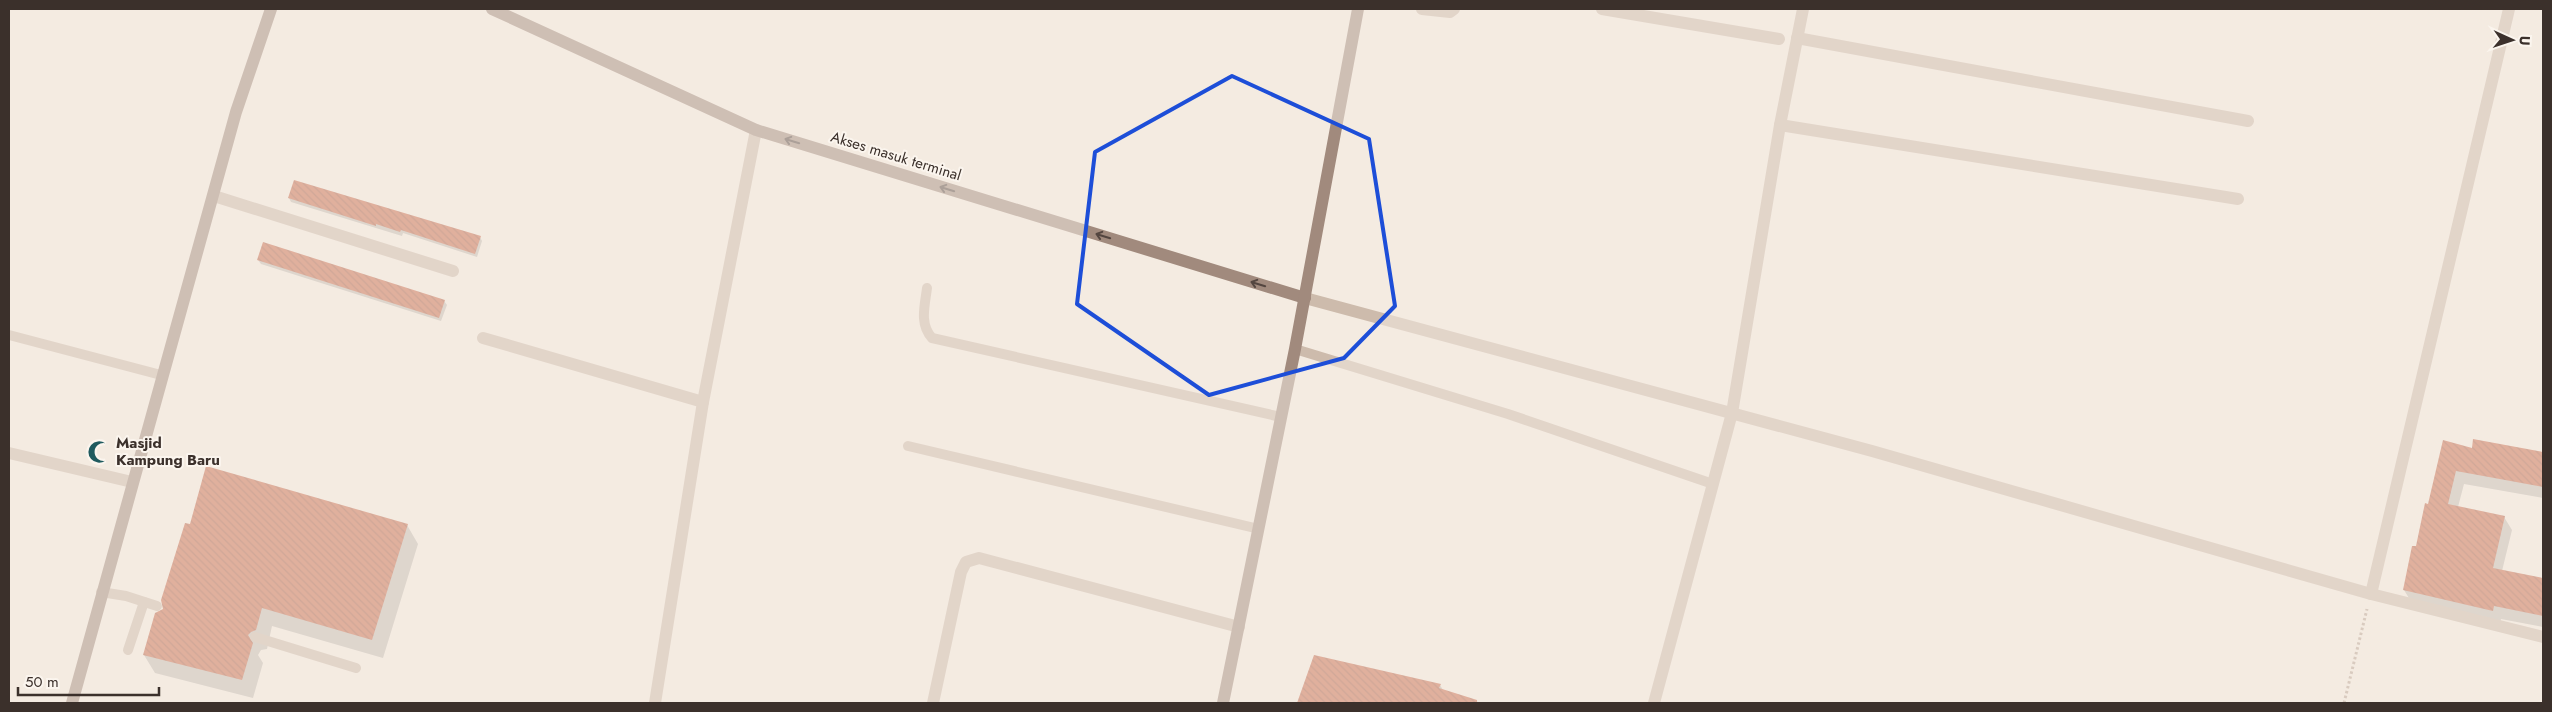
<svg xmlns="http://www.w3.org/2000/svg" width="2552" height="712" font-family="Jost,sans-serif">
  <style>
    .shadow { fill: #0003 }
    .building { fill: url(#building-back-hatch) }
    .lines { fill: none; stroke-linecap: round; stroke-linejoin: round }
    .path { stroke: #b9a596; stroke-width: 3; stroke-dasharray: 2.5 2.5; stroke-linecap: butt }
    .lane { stroke: #cdbbac; stroke-width: 10 }
    .street { stroke: #cdbbac; stroke-width: 12 }
    .secondary { stroke: #a18a7d; stroke-width: 12 }
    .oneway { stroke: #544640 }
    .marked { fill: none; stroke: #1d4ed8; stroke-width: 4; stroke-linejoin: round }
    .labels { text-anchor: middle; dominant-baseline: central; stroke-width: 4; stroke-linejoin: round; paint-order: stroke }
    .street-label { font-size: 15px; fill: #3b302b; stroke: #fbf5ee }
    .poi-label { font-size: 15px; font-weight: bold; fill: #3b302b; stroke: #fbf5ee; text-anchor: start }
  </style>
  <defs>
    <pattern id="building-back-hatch" width="6" height="6" patternUnits="userSpaceOnUse" patternTransform="scale(1.25)"><rect width="6" height="6" fill="#c8694b"/><path d="M-1 5l2 2M0 0l6 6M5-1l2 2" fill="none" stroke="#a4573f"/></pattern>
  </defs>
  <rect width="100%" height="100%" fill="#f4ebe1"/>
  <!-- shadow -->
  <g class="shadow">
    <path d="M 289,198 L 480,237 L 482,241 L 477,257 L 403,233 L 402,236 L 291,202 Z"/>
    <path d="M 258,260 L 444,301 L 447,305 L 441,321 L 261,264 Z"/>
    <path d="M 2474,441 L 2543,453 L 2543,498 L 2464,484 L 2458,507 L 2504,517 L 2512,530 L 2502,571 L 2543,579 L 2543,627 L 2501,619 L 2500,624 L 2412,603 L 2404,590 L 2429,505 L 2473,449 Z"/>
    <path d="M 407,525 L 418,544 L 383,658 L 272,626 L 267,649 L 261,650 L 258,655 L 263,663 L 253,698 L 155,673 L 144,655 Z"/>
    <path d="M 1315,656 L 1440,685 L 1443,690 L 1481,703 L 1298,703 Z"/>
  </g>
  <!-- building -->
  <g class="building">
    <path d="M 294,180 L 481,236 L 475,254 L 401,230 L 400,232 L 376,224 L 376,226 L 288,198 Z"/>
    <path d="M 263,242 L 445,300 L 439,318 L 257,260 Z"/>
    <path d="M 2473,439 L 2543,452 L 2543,487 L 2456,471 L 2448,504 L 2505,516 L 2493,568 L 2543,578 L 2543,616 L 2494,606 L 2493,611 L 2403,590 L 2412,546 L 2416,546 L 2425,503 L 2428,504 L 2443,440 L 2472,448 Z"/>
    <path d="M 206,466 L 408,524 L 372,640 L 262,608 L 256,630 L 251,632 L 248,635 L 253,643 L 242,680 L 143,655 L 155,613 L 163,609 L 161,600 L 185,523 L 190,524 Z"/>
    <path d="M 1314,655 L 1441,684 L 1439,688 L 1477,700 L 1477,703 L 1297,703 Z"/>
  </g>
  <g class="lines">
    <!-- path -->
    <path class="path" d="M 2344,703 L 2367,609"/>
    <!-- lane -->
    <g class="lane">
      <path d="M 927,288 C 925,305 919,324 932,338 L 1281,417"/>
      <path d="M 9,335 L 161,375"/>
      <path d="M 1295,349 L 1508,414 L 1713,484"/>
      <path d="M 908,446 L 1259,529"/>
      <path d="M 101,592 L 126,596 L 157,606"/>
      <path d="M 255,637 L 356,668"/>
      <path d="M 128,650 L 144,602"/>
    </g>
    <!-- street -->
    <g class="street">
      <path d="M 1422,9 L 1450,12 L 1454,9"/>
      <path d="M 1602,9 L 1779,39"/>
      <path d="M 1797,38 L 2248,121"/>
      <path d="M 1780,125 L 2238,199"/>
      <path d="M 214,196 L 453,271"/>
      <path d="M 1305,298 L 1872,451 L 2371,594 L 2543,637"/>
      <path d="M 483,338 L 703,402"/>
      <path d="M 9,453 L 132,482"/>
      <path d="M 2371,594 L 2509,9"/>
      <path d="M 655,703 L 703,402 L 756,130"/>
      <path d="M 933,703 L 961,572 L 966,562 L 979,558 L 1239,627"/>
      <path d="M 1654,703 L 1732,413 L 1780,125 L 1803,9"/>
    </g>
    <!-- secondary -->
    <g class="secondary">
      <path d="M 492,9 L 756,130 L 1305,298"/>
      <path d="M 72,703 L 236,112 L 271,9"/>
      <path d="M 1223,703 L 1295,349 L 1358,9"/>
    </g>
  </g>
  <!-- one-way arrows -->
  <defs><path id="oneway-shaft" d="M-6 0H5M1.5-3L5.5 0L1.5 3" fill="none" stroke-width="1.6" stroke-linecap="round" stroke-linejoin="round" transform="scale(1.25)"/></defs>
  <g class="oneway">
    <use href="#oneway-shaft" transform="translate(792 141) rotate(-163)"/>
    <use href="#oneway-shaft" transform="translate(947 189) rotate(-163)"/>
    <use href="#oneway-shaft" transform="translate(1103 236) rotate(-163)"/>
    <use href="#oneway-shaft" transform="translate(1258 284) rotate(-163)"/>
  </g>
  <!-- marked area -->
  <path d="M0 0H2552V712H0ZM 1232,76 L 1369,139 L 1395,306 L 1344,358 L 1209,395 L 1077,304 L 1095,152 Z" fill="#f4ebe1" fill-opacity=".55" fill-rule="evenodd"/>
  <path class="marked" d="M 1232,76 L 1369,139 L 1395,306 L 1344,358 L 1209,395 L 1077,304 L 1095,152 Z"/>
  <!-- icons -->
  <defs>
    <symbol id="mosque-bare" viewBox="-9 -9 18 18"><path d="M3.5-4.9A6 6 0 1 0 3.5 4.9A5 5 0 1 1 3.5-4.9Z" fill="#1f5a5e" stroke="#fbf5ee" stroke-width="2.5" paint-order="stroke"/></symbol>
  </defs>
  <g fill-rule="evenodd">
    <use href="#mosque-bare" x="83" y="436" width="32" height="32"/>
  </g>
  <g class="labels">
    <!-- street labels -->
    <g class="street-label">
      <text transform="translate(896 156) rotate(17)">Akses masuk terminal</text>
    </g>
    <!-- poi labels -->
    <g class="poi-label">
      <text x="116" y="443">Masjid<tspan x="116" dy="17">Kampung Baru</tspan></text>
    </g>
  </g>
  <!-- border -->
  <rect width="2552" height="712" fill="none" stroke="#3b302b" stroke-width="20"/>
  <!-- north arrow -->
  <g transform="translate(2512 40) rotate(93)" stroke="#fbf5ee" stroke-width="4" paint-order="stroke">
  <path d="M0-4L9 19L0 12L-9 19Z" fill="#3b302b"/>
  <text y="-8" font-size="14" font-weight="bold" text-anchor="middle" fill="#3b302b">U</text>
  </g>
  <!-- scale -->
  <path d="M18 687v8h141v-8" fill="none" stroke="#3b302b" stroke-width="2.5"/>
  <text x="25" y="687" font-size="15" fill="#3b302b" stroke="#fbf5ee" stroke-width="4" paint-order="stroke">50 m</text>
</svg>
